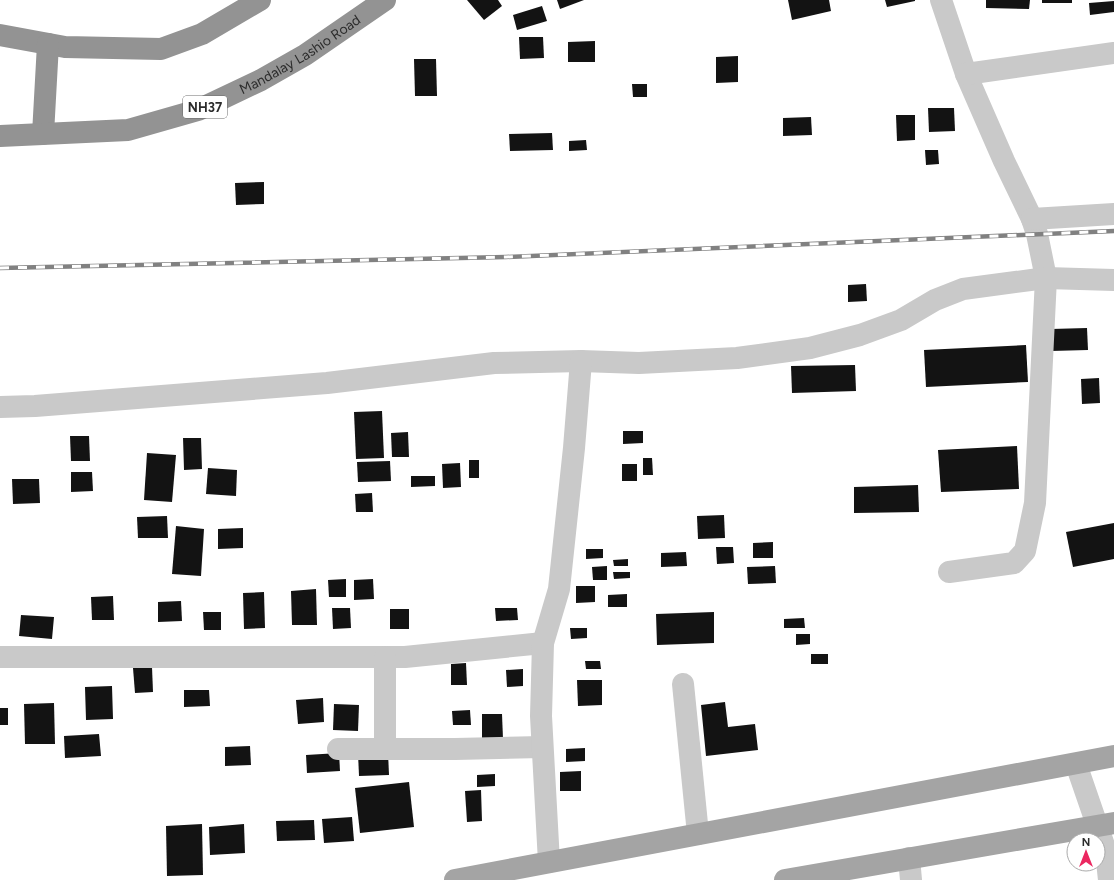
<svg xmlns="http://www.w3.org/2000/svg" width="1114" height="880" font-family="Figtree,sans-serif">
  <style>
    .building { fill: #131313 }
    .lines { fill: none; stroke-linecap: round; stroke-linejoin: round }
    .minor { stroke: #c9c9c9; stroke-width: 22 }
    .major { stroke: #a4a4a4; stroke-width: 22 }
    .highway { stroke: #939393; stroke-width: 22 }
    .rail-casing { stroke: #818181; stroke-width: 4.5 }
    .rail { stroke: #fff; stroke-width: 3; stroke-dasharray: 9; stroke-linecap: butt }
    .labels { text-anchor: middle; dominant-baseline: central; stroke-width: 4; stroke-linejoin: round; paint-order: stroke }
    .shield { fill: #fff; stroke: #6b6b6b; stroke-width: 1 }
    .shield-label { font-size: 13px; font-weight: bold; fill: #2c2c2c }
    .street-label { font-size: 14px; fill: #2c2c2c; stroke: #fff }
  </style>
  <rect width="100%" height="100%" fill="#fff"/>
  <!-- building -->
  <g class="building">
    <path d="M 467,0 L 498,0 L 502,6 L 484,20 Z"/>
    <path d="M 557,0 L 584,0 L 560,9 Z"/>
    <path d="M 788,0 L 829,0 L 831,11 L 792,20 Z"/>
    <path d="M 885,0 L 915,0 L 915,1 L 887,7 Z"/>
    <path d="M 986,0 L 1030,0 L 1029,9 L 986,8 Z"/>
    <rect x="1042" y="0" width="30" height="3"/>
    <path d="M 1114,1 L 1114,12 L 1090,15 L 1089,3 Z"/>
    <path d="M 542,6 L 547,21 L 517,30 L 513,15 Z"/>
    <path d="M 519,37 L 543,37 L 544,58 L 520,59 Z"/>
    <path d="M 595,41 L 595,62 L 568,62 L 568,42 Z"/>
    <path d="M 738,56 L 738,82 L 716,83 L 716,57 Z"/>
    <path d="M 414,59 L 436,59 L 437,96 L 415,96 Z"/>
    <path d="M 632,84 L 647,84 L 647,97 L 633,97 Z"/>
    <path d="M 928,108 L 954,108 L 955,131 L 929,132 Z"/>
    <path d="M 896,115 L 915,115 L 915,140 L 897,141 Z"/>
    <path d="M 811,117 L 812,135 L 783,136 L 783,118 Z"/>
    <path d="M 552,133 L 553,150 L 510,151 L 509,134 Z"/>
    <path d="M 586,140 L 587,150 L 569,151 L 569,141 Z"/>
    <path d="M 925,150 L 938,150 L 939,164 L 926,165 Z"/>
    <path d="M 264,182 L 264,204 L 236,205 L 235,183 Z"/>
    <path d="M 866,284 L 867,301 L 848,302 L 848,285 Z"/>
    <path d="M 1087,328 L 1088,350 L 1051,351 L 1051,329 Z"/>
    <path d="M 1026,345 L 1028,382 L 926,387 L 924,350 Z"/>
    <path d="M 855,365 L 856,391 L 792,393 L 791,366 Z"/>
    <path d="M 1099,378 L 1100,403 L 1082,404 L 1081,379 Z"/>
    <path d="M 382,411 L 384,458 L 356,459 L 354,412 Z"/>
    <path d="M 623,431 L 643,431 L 643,443 L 623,444 Z"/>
    <path d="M 408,432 L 409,457 L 392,457 L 391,433 Z"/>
    <path d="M 70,436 L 89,436 L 90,461 L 71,461 Z"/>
    <path d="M 183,438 L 201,438 L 202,469 L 184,470 Z"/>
    <path d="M 1017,446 L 1019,489 L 941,492 L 938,450 Z"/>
    <path d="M 147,453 L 176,455 L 172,502 L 144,500 Z"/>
    <path d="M 643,458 L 652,458 L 653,475 L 643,475 Z"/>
    <rect x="469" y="460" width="10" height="18"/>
    <path d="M 390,461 L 391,481 L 358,482 L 357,462 Z"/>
    <path d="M 460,463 L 461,487 L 443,488 L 442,464 Z"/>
    <rect x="622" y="464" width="15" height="17"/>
    <path d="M 208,468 L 237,470 L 236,496 L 206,494 Z"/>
    <path d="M 71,472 L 92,472 L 93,491 L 71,492 Z"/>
    <path d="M 411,476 L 435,476 L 435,486 L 411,487 Z"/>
    <path d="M 12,479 L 39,479 L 40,503 L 13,504 Z"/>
    <path d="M 918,485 L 919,512 L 854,513 L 854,487 Z"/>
    <path d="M 372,493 L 373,512 L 356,512 L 355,494 Z"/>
    <path d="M 724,515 L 725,538 L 698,539 L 697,516 Z"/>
    <path d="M 167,516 L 168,538 L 138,538 L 137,517 Z"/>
    <path d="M 1114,523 L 1114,559 L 1073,567 L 1066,532 Z"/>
    <path d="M 176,526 L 204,529 L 201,576 L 172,574 Z"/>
    <path d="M 243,528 L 243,548 L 218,549 L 218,529 Z"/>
    <path d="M 773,542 L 773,558 L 753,558 L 753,543 Z"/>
    <path d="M 716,547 L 733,547 L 734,563 L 717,564 Z"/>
    <path d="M 586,549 L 603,549 L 603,558 L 586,559 Z"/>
    <path d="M 686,552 L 687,566 L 661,567 L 661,553 Z"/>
    <path d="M 628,559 L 628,566 L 614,566 L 613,560 Z"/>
    <path d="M 607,566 L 607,580 L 593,580 L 592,567 Z"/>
    <path d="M 775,566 L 776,583 L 748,584 L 747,567 Z"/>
    <path d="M 613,572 L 630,572 L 630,578 L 614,579 Z"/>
    <path d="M 346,579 L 346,597 L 329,597 L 328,580 Z"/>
    <path d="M 373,579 L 374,599 L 354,600 L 354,580 Z"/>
    <path d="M 576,586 L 595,586 L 595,602 L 576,603 Z"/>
    <path d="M 316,589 L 317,625 L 292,625 L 291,591 Z"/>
    <path d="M 264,592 L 265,628 L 244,629 L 243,593 Z"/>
    <path d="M 627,594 L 627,607 L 608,607 L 608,595 Z"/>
    <path d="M 113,596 L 114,620 L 92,620 L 91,597 Z"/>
    <path d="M 181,601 L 182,621 L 158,622 L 158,602 Z"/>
    <path d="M 332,608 L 350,608 L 351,628 L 333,629 Z"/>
    <path d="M 495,608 L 517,608 L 518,620 L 496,621 Z"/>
    <rect x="390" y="609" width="19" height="20"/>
    <path d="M 203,612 L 221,612 L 221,630 L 204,630 Z"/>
    <path d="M 714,612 L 714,643 L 657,645 L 656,614 Z"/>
    <path d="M 21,615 L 54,617 L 52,639 L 19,636 Z"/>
    <path d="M 804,618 L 805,628 L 784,628 L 784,619 Z"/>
    <path d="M 570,628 L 587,628 L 587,638 L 571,639 Z"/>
    <path d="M 796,634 L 810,634 L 810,644 L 796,645 Z"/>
    <rect x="811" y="654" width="17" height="10"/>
    <path d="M 585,661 L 600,661 L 601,669 L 586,669 Z"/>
    <path d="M 466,663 L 467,685 L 451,685 L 451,664 Z"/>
    <path d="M 152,667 L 153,692 L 135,693 L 133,668 Z"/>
    <path d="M 523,669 L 523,686 L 507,687 L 506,670 Z"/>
    <path d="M 577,680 L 602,680 L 602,705 L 578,706 Z"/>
    <path d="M 112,686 L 113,719 L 86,720 L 85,687 Z"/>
    <path d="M 184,690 L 209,690 L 210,706 L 184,707 Z"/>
    <path d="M 323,698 L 324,722 L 298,724 L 296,700 Z"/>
    <path d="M 725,702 L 728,727 L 755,724 L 758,750 L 706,756 L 701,705 Z"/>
    <path d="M 54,703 L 55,744 L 25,744 L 24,704 Z"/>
    <path d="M 334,704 L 359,705 L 358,731 L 333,730 Z"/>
    <rect x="0" y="708" width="8" height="17"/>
    <path d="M 470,710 L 471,725 L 453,725 L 452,711 Z"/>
    <path d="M 482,714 L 502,714 L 503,739 L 482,739 Z"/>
    <path d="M 99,734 L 101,756 L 65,758 L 64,736 Z"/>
    <path d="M 250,746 L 251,765 L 225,766 L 225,747 Z"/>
    <path d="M 585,748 L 585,761 L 566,762 L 566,749 Z"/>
    <path d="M 388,752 L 389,775 L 359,776 L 358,753 Z"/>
    <path d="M 339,753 L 340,771 L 307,773 L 306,755 Z"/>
    <path d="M 581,771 L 581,791 L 560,791 L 560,772 Z"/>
    <path d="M 495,774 L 495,786 L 477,787 L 477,775 Z"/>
    <path d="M 409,782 L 414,827 L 360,833 L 355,788 Z"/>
    <path d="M 481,790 L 482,821 L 467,822 L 465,791 Z"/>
    <path d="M 352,817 L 354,841 L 324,843 L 322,819 Z"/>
    <path d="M 314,820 L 315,840 L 277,841 L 276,821 Z"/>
    <path d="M 202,824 L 203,875 L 167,876 L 166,826 Z"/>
    <path d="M 244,824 L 245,853 L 210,855 L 209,827 Z"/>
  </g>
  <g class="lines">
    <!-- minor -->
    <g class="minor">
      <path d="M 941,0 L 966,74 L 1004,161 L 1032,219 L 1037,234 L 1046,278 L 1035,503 L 1025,551 L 1014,563 L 949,572"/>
      <path d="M 966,74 L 1114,53"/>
      <path d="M 1032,219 L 1114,214"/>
      <path d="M 0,407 L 35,406 L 327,383 L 494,363 L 581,361 L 639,363 L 737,358 L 810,348 L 860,335 L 901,320 L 935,300 L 963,289 L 1046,278 L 1114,280"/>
      <path d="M 0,657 L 405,657 L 543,643"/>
      <path d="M 385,657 L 385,749"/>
      <path d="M 683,684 L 698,834"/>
      <path d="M 338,749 L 455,749 L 542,747"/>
      <path d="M 1076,764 L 1106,851 L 1109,880"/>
      <path d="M 909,858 L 911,880"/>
      <path d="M 549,862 L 541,716 L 543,643 L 559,589 L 574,448 L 581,361"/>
    </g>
    <!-- major -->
    <g class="major">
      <path d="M 455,880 L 1114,756"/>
      <path d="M 785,880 L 1114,823"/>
    </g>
    <!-- highway -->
    <g class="highway">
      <path d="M 0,35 L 65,47 L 161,49 L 202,34 L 260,0"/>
      <path d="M 43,134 L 48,44"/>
      <path id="s1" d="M 0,136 L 128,130 L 198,110 L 261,80 L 305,55 L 385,0"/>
    </g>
    <defs>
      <path id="rail" d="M 0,268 L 506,257 L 1114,231"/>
    </defs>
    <!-- rail casing -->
    <use href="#rail" class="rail-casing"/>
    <!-- rail -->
    <use href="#rail" class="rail"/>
  </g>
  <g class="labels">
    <!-- shield labels -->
    <rect class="shield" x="183" y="96" width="44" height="22" rx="3"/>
    <g class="shield-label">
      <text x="205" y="107">NH37</text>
    </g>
    <!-- street labels -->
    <g class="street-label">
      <text stroke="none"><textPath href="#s1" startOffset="317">Mandalay Lashio Road</textPath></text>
    </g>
  </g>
  <!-- north arrow -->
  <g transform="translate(1086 852)"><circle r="19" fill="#ffffff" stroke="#ababab"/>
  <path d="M0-3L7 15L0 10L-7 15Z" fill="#eb2760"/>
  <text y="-6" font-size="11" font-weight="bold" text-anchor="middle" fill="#2c2c2c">N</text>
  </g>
</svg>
